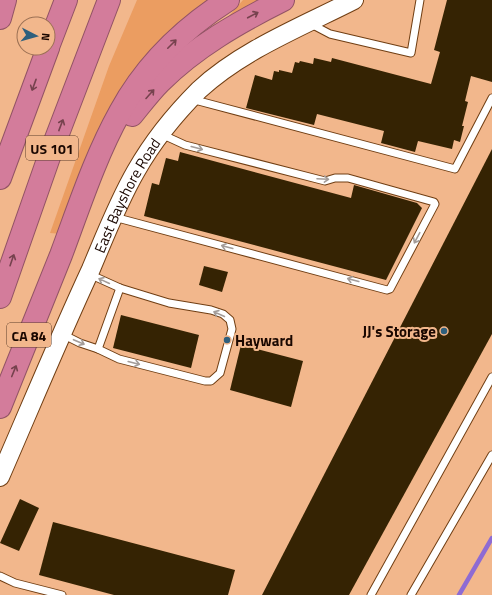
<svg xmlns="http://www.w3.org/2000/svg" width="492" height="595" font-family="'Titillium Web',sans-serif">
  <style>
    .green { fill: #eb9d61 }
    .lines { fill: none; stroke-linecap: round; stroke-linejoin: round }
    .stream { stroke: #8e6bd3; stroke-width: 4.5 }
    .building { fill: #352303 }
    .service-casing { stroke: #703e13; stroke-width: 9 }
    .tertiary-casing { stroke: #703e13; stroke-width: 20 }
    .motorway-casing { stroke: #925365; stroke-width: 24 }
    .service { stroke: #fff; stroke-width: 7 }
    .tertiary { stroke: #fff; stroke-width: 18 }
    .motorway { stroke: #d37c9b; stroke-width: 22 }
    .oneway { stroke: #76424e }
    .oneway2 { stroke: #a39c99 }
    .poi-dot { fill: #2e5f7d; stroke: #f2b78c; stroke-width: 1.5 }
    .labels { text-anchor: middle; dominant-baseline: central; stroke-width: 4; stroke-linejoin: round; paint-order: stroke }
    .shield { fill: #f2b78c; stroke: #5b3c2a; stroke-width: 1 }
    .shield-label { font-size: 14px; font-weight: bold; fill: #1a0700 }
    .street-label { font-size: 15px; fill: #1a0700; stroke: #f2b78c }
    .poi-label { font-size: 15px; font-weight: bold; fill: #1a0700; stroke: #f2b78c; text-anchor: end }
  </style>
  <rect width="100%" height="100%" fill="#f2b78c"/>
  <!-- green -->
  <g class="green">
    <path d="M 137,0 L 213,0 L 164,39 L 61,234 L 50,233 L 109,66 Z"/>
    <path d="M 243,0 L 260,0 L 229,16 Z"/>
  </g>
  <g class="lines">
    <!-- stream -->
    <path class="stream" d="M 459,595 L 492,538"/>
  </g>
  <!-- building -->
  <g class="building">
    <path d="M 447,0 L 492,0 L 492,82 L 471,76 L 465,101 L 468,102 L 462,126 L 464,126 L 460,142 L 454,140 L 452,149 L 418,141 L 415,152 L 381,143 L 384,131 L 317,114 L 314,125 L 246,108 L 255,75 L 272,80 L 274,71 L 279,72 L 279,70 L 292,73 L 295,62 L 299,63 L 300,61 L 313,64 L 314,58 L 331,62 L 332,58 L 431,84 L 440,52 L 434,50 Z"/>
    <path d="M 492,149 L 492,334 L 349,595 L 262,595 Z"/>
    <path d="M 180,152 L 351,198 L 354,185 L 417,203 L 422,208 L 386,280 L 144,216 L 152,183 L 159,185 L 166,158 L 178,161 Z"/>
    <path d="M 204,266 L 228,272 L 222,292 L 199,285 Z"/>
    <path d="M 121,315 L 199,335 L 191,368 L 113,348 Z"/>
    <path d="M 241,345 L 303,361 L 291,407 L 230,390 Z"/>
    <path d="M 20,499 L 39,508 L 19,551 L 0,543 Z"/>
    <path d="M 53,522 L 235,570 L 228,595 L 114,595 L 39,575 Z"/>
  </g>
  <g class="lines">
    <defs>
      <g id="service">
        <path d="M 311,24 L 330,34 L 411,53 L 420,0"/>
        <path d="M 191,99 L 455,169 L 492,98"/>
        <path d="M 114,217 L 387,290 L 390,289 L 435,204 L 434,202 L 348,178 L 335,178 L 325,181 L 185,145 L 161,134"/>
        <path d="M 62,334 L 80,343 L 98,349 L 119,359 L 205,381 L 211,381 L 220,373 L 232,329 L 230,320 L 223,314 L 211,310 L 169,303 L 120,288 L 89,274"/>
        <path d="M 98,349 L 120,288"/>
        <path d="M 0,576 L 15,583 L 62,595"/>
        <path d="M 371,595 L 492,377"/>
        <path d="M 411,595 L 492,455"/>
      </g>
      <g id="tertiary">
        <path id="s1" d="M 0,477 C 30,408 59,338 91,269 C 105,236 118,202 136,171 C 153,141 175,114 199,90 C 242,50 303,26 354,0"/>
      </g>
      <g id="motorway">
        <path d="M 0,18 L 5,0"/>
        <path d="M 48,47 L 66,0"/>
        <path d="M 132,115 C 141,104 150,92 160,82 C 195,47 239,22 283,0"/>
        <path d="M 0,178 L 48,48"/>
        <path d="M 0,297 L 49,157 L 109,0"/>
        <path d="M 0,407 C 20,356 41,306 61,255 C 79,207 95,157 120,112 C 145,66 184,28 228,0"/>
      </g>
    </defs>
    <!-- service casing -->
    <use href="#service" class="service-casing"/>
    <!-- tertiary casing -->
    <use href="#tertiary" class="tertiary-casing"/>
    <!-- motorway casing -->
    <use href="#motorway" class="motorway-casing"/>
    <!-- service -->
    <use href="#service" class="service"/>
    <!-- tertiary -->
    <use href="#tertiary" class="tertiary"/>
    <!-- motorway -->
    <use href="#motorway" class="motorway"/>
  </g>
  <!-- one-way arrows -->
  <defs><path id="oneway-shaft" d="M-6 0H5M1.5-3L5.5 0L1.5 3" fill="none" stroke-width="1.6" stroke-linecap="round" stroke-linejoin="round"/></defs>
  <g class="oneway">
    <use href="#oneway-shaft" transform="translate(253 15) rotate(-28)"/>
    <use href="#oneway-shaft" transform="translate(172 44) rotate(-45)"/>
    <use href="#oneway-shaft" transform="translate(34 85) rotate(110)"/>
    <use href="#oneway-shaft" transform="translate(150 94) rotate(-48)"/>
    <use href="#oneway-shaft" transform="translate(61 125) rotate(-69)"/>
    <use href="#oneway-shaft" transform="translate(12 260) rotate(-71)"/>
    <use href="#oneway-shaft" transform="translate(14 371) rotate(-68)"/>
  </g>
  <g class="oneway2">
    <use href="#oneway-shaft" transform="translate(197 148) rotate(15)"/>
    <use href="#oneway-shaft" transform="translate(323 179) rotate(3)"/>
    <use href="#oneway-shaft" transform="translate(417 238) rotate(118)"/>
    <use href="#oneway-shaft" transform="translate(227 247) rotate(-165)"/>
    <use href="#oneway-shaft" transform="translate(353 280) rotate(-165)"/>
    <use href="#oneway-shaft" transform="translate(104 281) rotate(-155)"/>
    <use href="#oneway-shaft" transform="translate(219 314) rotate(-156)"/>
    <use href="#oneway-shaft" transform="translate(79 342) rotate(23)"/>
    <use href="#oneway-shaft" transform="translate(134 363) rotate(14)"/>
  </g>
  <!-- markers -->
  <g class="poi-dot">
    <circle cx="444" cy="331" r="4"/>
    <circle cx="227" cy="340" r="4"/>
  </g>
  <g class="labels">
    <!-- shield labels -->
    <g class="shield">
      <rect x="26" y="136" width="52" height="24" rx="3"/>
      <rect x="7" y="323" width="44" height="24" rx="3"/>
    </g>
    <g class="shield-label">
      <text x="52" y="148">US 101</text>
      <text x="29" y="335">CA 84</text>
    </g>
    <!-- street labels -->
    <g class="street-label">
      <text stroke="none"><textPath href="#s1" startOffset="309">East Bayshore Road</textPath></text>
    </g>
    <!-- poi labels -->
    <g class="poi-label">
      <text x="436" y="331">JJ's Storage</text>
      <text x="235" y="340" text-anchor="start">Hayward</text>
    </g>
  </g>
  <!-- north arrow -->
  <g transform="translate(36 36) rotate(96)"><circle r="19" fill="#f2b78c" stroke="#9c7154"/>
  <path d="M0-3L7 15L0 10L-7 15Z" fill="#2e5f7d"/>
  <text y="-6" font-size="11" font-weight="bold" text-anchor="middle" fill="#1a0700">N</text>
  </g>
</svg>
